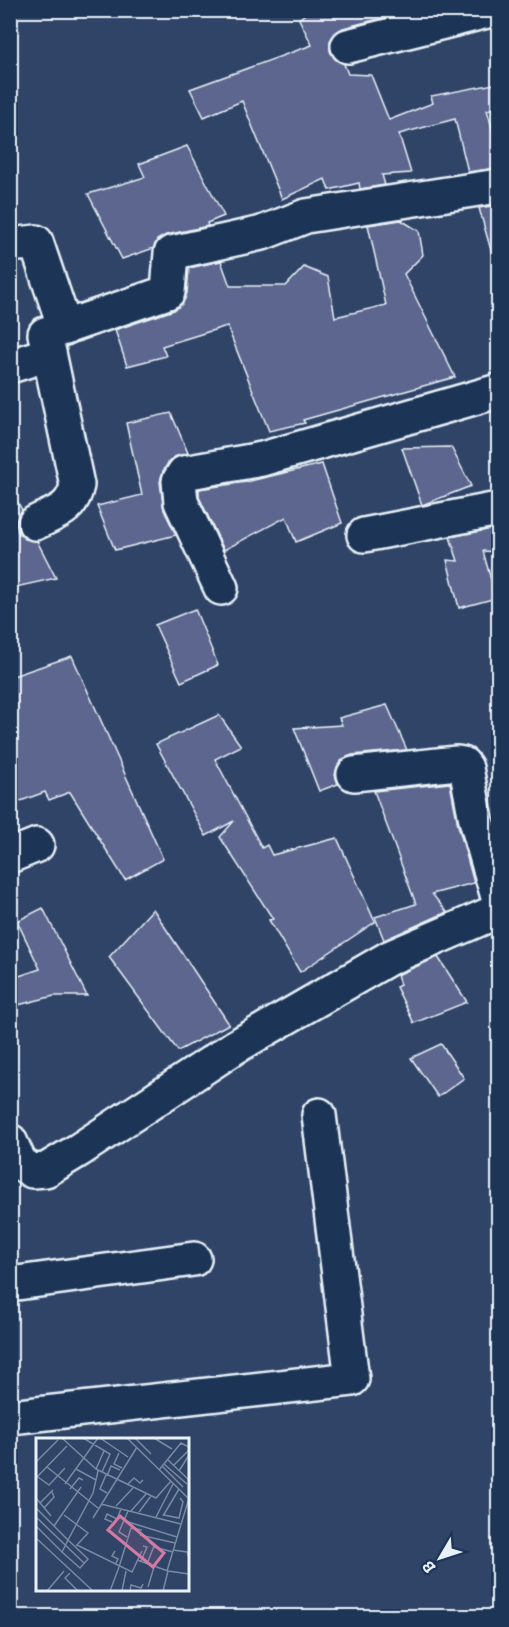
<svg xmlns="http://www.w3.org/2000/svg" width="509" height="1627" font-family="Mali,sans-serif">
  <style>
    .building { fill: #5c668e; stroke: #e8f1f8; stroke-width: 1.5 }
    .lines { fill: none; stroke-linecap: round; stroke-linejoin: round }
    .minor-casing { stroke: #e8f1f8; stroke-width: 38 }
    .minor { stroke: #1d3557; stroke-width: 33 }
    .inset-road { fill: none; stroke: #7a89a2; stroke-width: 1.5 }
    .view { fill: #d37aa2; fill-opacity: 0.15; stroke: #d37aa2; stroke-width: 3 }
    .inset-edge { fill: none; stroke: #e8f1f8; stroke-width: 3 }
  </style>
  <rect width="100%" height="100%" fill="#304468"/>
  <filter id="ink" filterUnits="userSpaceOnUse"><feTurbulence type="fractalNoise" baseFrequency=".0167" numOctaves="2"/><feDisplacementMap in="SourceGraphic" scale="12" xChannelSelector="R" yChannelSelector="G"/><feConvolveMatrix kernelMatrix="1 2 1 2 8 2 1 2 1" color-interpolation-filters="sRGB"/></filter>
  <g filter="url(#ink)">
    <!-- building -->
    <g class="building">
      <path d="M 310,10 L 397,10 L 398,14 L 343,28 L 335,33 L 330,41 L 330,51 L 335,59 L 344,64 L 348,74 L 371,75 L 389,120 L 433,103 L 431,96 L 494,84 L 498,94 L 498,107 L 487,110 L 498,148 L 498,168 L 468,172 L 455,119 L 399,134 L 411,173 L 382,175 L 385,185 L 360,189 L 359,183 L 329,190 L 325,179 L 282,199 L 242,101 L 204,117 L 190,89 L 312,45 L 299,19 Z"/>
      <path d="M 187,146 L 224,216 L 207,223 L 208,226 L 166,235 L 157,240 L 154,248 L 122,259 L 88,194 L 145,177 L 139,164 Z"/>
      <path d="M 498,205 L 498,253 L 492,254 L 479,208 Z"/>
      <path d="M 401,220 L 419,231 L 423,255 L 404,274 L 455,377 L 303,420 L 305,423 L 269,431 L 227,326 L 162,346 L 166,356 L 127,366 L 115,330 L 174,310 L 182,304 L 187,293 L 189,268 L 221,261 L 230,286 L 286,286 L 304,267 L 328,277 L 335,317 L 386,305 L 368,225 Z"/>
      <path d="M 171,413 L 188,453 L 174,457 L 168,463 L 163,471 L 160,482 L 164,510 L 176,535 L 115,550 L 97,506 L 142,495 L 126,423 Z"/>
      <path d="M 451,447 L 471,486 L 422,505 L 402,448 Z"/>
      <path d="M 322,464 L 342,523 L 296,542 L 286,517 L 224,550 L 199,497 L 199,489 L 246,482 Z"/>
      <path d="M 10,488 L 22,510 L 16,521 L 18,532 L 25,539 L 37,541 L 56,578 L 16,587 L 10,578 Z"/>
      <path d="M 492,529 L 498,552 L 483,551 L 496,598 L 459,608 L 447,560 L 458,561 L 450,537 Z"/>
      <path d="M 195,609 L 218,665 L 181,682 L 155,625 Z"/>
      <path d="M 72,656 L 163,859 L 125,880 L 70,792 L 49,800 L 45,792 L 10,805 L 10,677 Z"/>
      <path d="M 387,705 L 407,750 L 352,755 L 343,759 L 337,767 L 335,775 L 338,784 L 319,791 L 294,728 L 342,725 L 339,718 Z"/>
      <path d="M 219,715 L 241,746 L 215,759 L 262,848 L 267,845 L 272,855 L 337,838 L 375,922 L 300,972 L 269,920 L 273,919 L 220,837 L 234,821 L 206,836 L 156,744 Z"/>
      <path d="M 450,783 L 458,825 L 474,883 L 432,894 L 447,912 L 384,940 L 375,917 L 416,904 L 374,791 Z"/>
      <path d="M 43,908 L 87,996 L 54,996 L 10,1007 L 10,979 L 40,969 L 17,921 Z"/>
      <path d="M 153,909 L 229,1024 L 178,1051 L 109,957 Z"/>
      <path d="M 438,957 L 467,1002 L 414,1023 L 396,987 L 400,985 L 397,975 Z"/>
      <path d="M 441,1044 L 464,1078 L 438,1097 L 411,1058 Z"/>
    </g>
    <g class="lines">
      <defs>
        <g id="minor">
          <path d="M 348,46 L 491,10"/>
          <path d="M 10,245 L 36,242 L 65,328"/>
          <path d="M 10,366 L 49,354"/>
          <path d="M 35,523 C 57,512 72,510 77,485 L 45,334 L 168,292 L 171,253 L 262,233 L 306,216 L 498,186"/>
          <path d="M 364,535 L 498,509"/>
          <path d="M 221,588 L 181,502 L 179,481 L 184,473 L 262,459 L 498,391"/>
          <path d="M 354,774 L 457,763 L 463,764 L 466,768 L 476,820 L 498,897"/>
          <path d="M 10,856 L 37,845"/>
          <path d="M 10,1141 L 20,1163 L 32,1171 L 46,1170 L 79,1150 L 235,1047 L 389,958 L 498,911"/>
          <path d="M 10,1284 L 194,1259"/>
          <path d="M 10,1417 L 352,1379 L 319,1115"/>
        </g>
      </defs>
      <!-- minor casing -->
      <use href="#minor" class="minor-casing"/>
      <!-- minor -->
      <use href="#minor" class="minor"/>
    </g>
  </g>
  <!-- overview -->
  <g transform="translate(36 1438)">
    <rect width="153" height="153" fill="#304468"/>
    <path class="inset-road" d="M 26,0 L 60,31 L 120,60 L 135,43M 47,0 L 74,16 L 66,34M 64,0 L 92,19M 91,0 L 153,61M 99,0 L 115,16M 118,0 L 136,11M 83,15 L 78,26 L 86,30M 132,22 L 153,42M 0,24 L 22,2M 128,26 L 151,46M 126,28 L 147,49M 137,28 L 152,13M 11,29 L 62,70M 40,31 L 60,42M 60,31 L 68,13M 123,32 L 145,5 L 153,9M 143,33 L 153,17M 70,37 L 64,51 L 71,55M 71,38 L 75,28 L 84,32M 2,39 L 13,47 L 29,30M 0,40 L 31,8M 29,46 L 62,0M 91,47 L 98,40 L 104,45 L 107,42M 34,51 L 43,40 L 47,42M 0,60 L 15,78M 4,65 L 17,52M 65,66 L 145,86M 80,68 L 97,50M 0,70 L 32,102 L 57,55 L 62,33M 8,70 L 18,59 L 16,54M 95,73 L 110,56M 103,74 L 115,58M 28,77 L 52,95 L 40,108M 128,77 L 143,80 L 147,64 L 144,60M 127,78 L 143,51M 0,79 L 48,125M 120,79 L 137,46M 57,80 L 101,9M 89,83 L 141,99M 76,84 L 69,81 L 71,76 L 81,81 L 85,71M 0,88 L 26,114M 18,88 L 45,49M 104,97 L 139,105M 91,99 L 83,94 L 92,73M 0,100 L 57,153M 32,102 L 52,121 L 44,130 L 26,114 ZM 41,107 L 96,134 L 106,113M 118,109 L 137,114M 137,112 L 151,114 L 153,120M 79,113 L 76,118 L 82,121 L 79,127M 101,122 L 132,133 L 153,136M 105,123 L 111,109 L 107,108M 111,126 L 118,108 L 113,104M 83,129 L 95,90 L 106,92M 131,133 L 153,60M 34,135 L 29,140 L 42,153M 112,149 L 118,129M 11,153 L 28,133M 74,153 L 83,129M 86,153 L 90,133M 94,153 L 95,147 L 105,150 L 107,146M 127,153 L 132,133"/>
    <path class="view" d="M 84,78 L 128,115 L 117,129 L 72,92 Z"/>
    <rect width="153" height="153" class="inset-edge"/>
  </g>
  <!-- margin -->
  <rect width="509" height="1627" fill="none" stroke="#1d3557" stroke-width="36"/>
  <rect x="18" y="18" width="473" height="1591" fill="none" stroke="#e8f1f8" stroke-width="2" filter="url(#ink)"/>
  <!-- north arrow -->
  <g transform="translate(440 1558) rotate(231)" stroke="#1d3557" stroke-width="4.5" paint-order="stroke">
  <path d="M0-4.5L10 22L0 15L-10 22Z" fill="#e8f1f8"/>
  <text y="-9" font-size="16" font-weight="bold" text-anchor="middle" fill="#e8f1f8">B</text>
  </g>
</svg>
